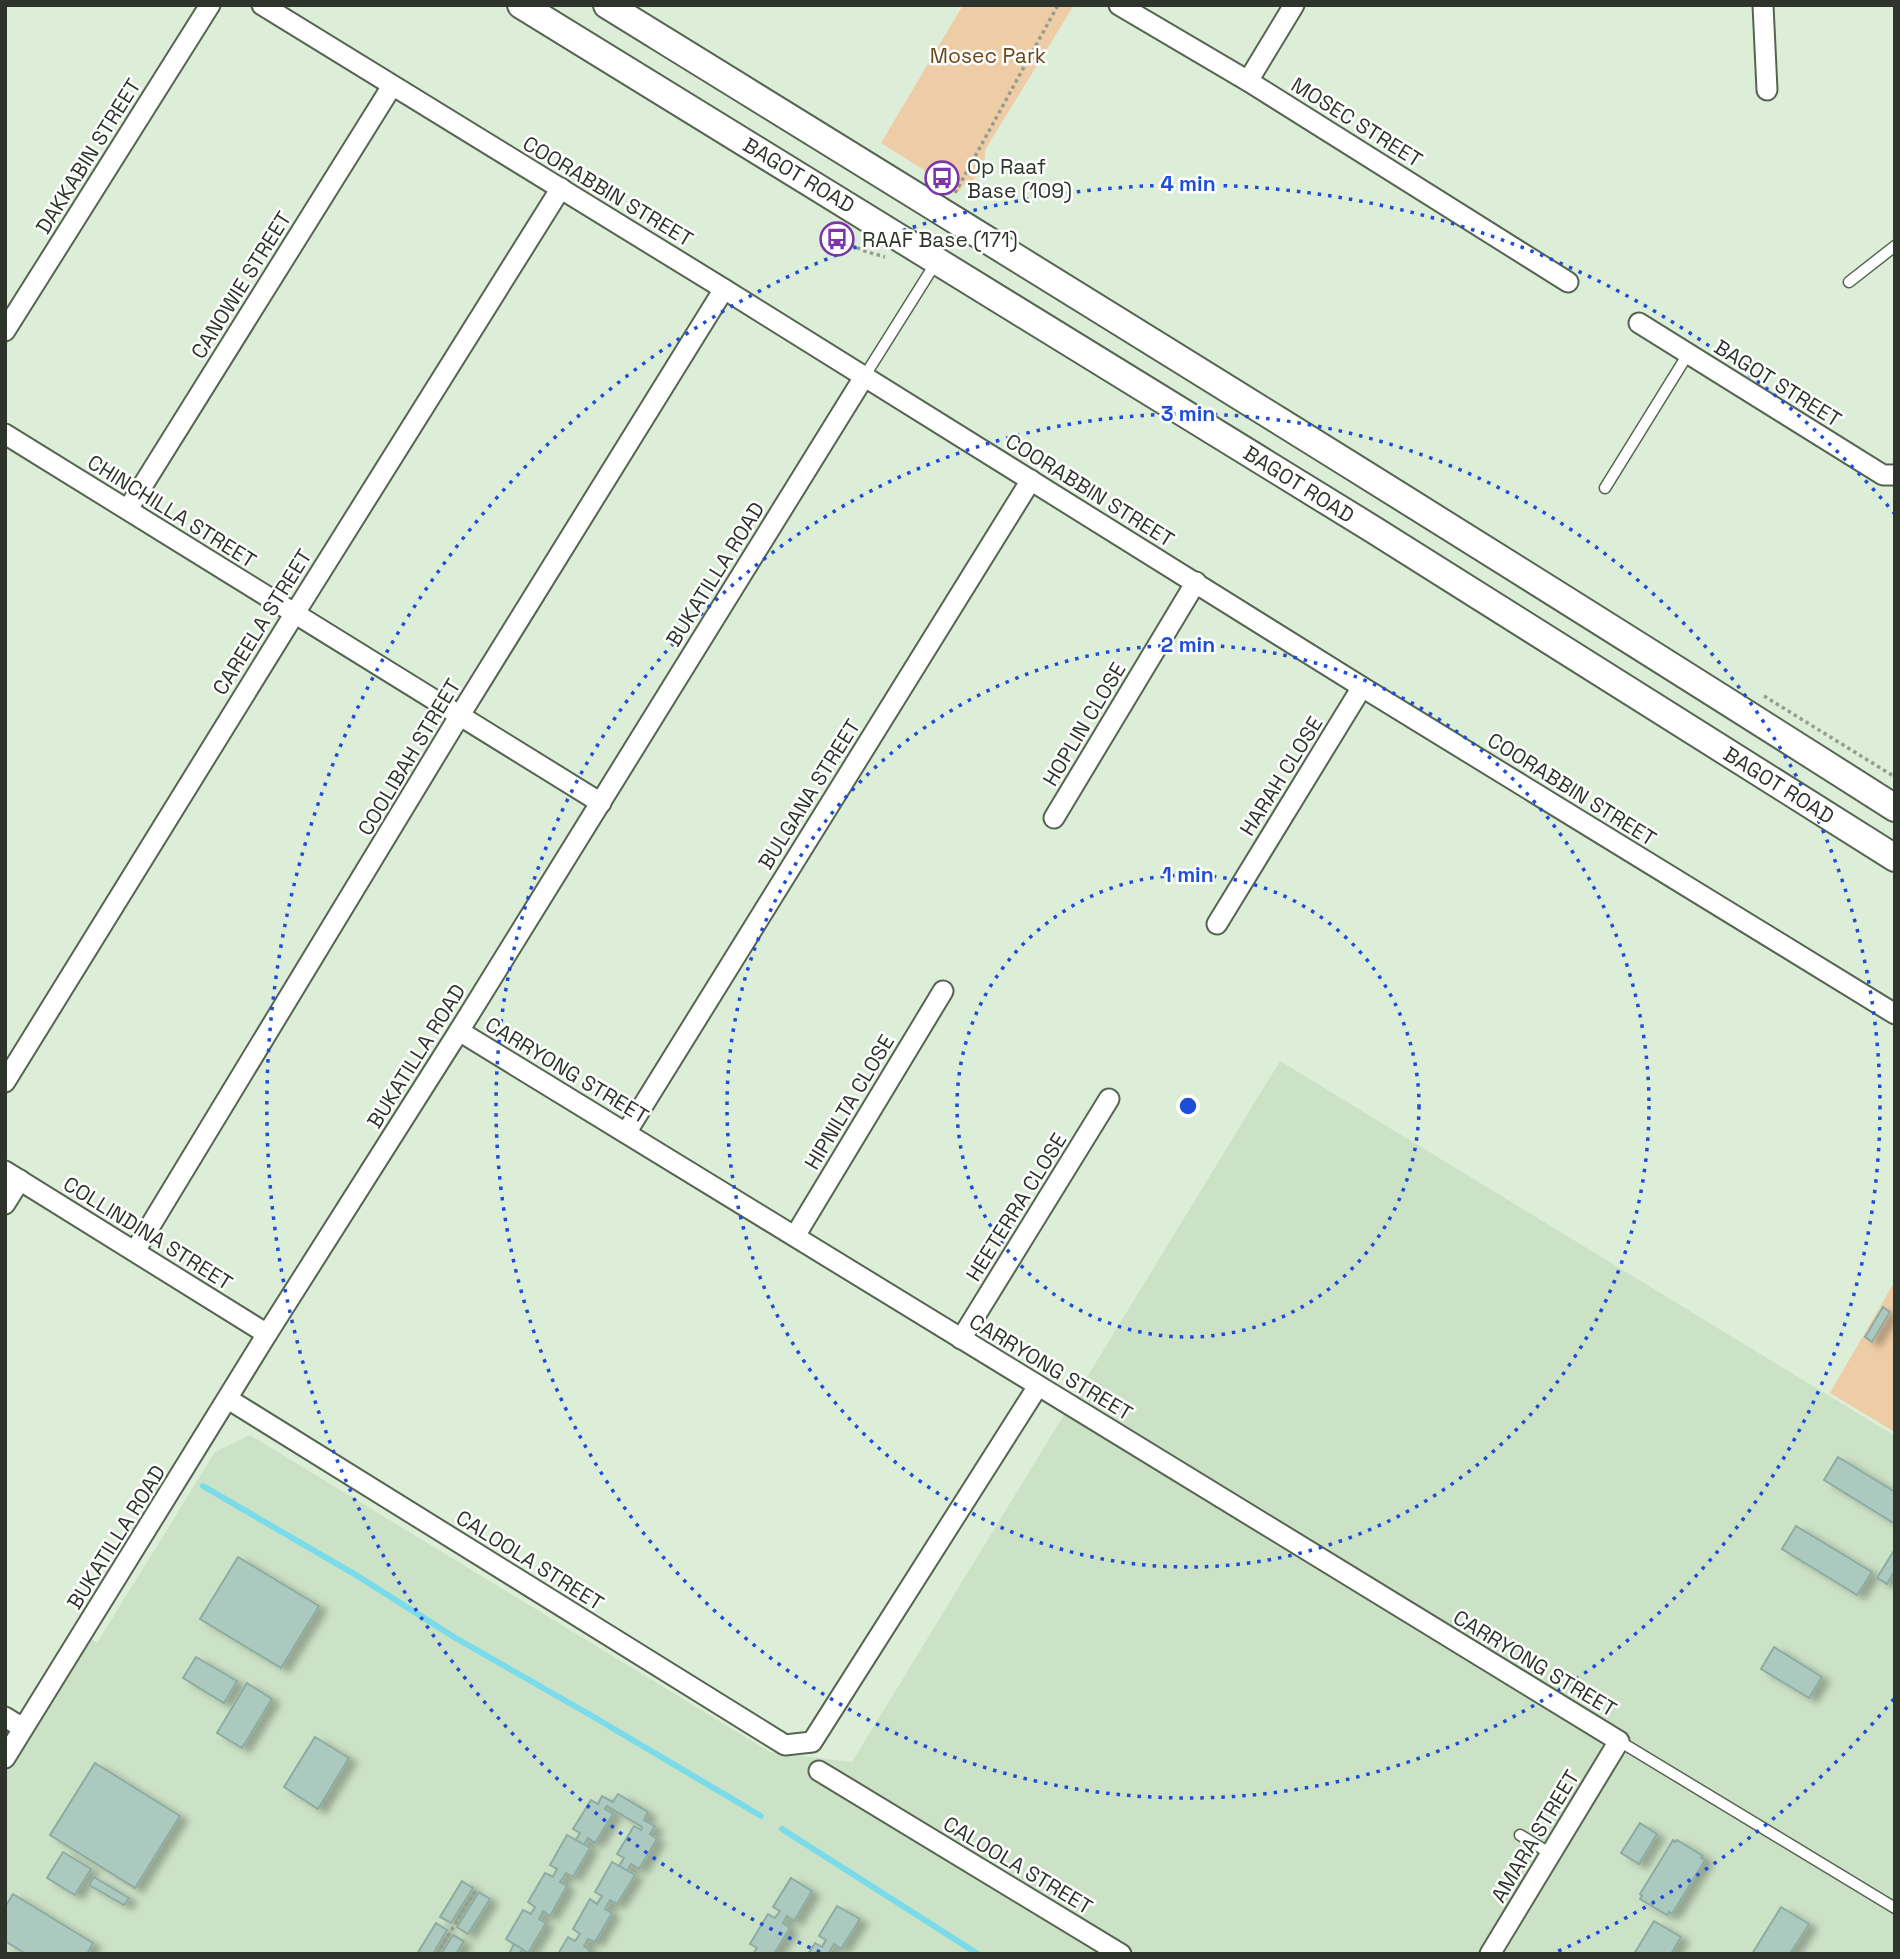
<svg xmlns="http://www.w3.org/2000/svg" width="1900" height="1959" font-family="'Space Grotesk',sans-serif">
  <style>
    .built { fill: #cce2c6 }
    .green { fill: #eecda6 }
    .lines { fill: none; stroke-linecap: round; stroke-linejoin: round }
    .stream { stroke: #7adcea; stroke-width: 6 }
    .building { fill: #abc9bf; stroke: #8eaba1; stroke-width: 2; filter: url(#shadow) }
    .lane-casing { stroke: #566552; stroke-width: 13 }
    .street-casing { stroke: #566552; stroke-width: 23 }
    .secondary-casing { stroke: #566552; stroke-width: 30 }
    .path { stroke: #929f8f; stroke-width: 3.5; stroke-dasharray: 3.5 3.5; stroke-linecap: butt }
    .lane { stroke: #fff; stroke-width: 10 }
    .street { stroke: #fff; stroke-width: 19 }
    .secondary { stroke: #fff; stroke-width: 26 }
    .ring { fill: none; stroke: #1d4ed8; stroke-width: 3.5; stroke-dasharray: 3.5 7 }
    .labels { text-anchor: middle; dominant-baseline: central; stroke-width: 5; stroke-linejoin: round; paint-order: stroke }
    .park-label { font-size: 21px; fill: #68471a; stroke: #fff }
    .street-label { font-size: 21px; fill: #2e342c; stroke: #fff }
    .poi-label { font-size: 21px; fill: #2e342c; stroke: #fff; text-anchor: start }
    .centre { fill: #1d4ed8; stroke: #fff; stroke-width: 3.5 }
    .ring-label { font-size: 21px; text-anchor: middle; font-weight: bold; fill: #1d4ed8; stroke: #fff; stroke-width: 5; stroke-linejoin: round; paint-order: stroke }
  </style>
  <defs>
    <filter id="shadow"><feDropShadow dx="8" dy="4.5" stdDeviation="3.5" flood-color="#0004"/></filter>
  </defs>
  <rect width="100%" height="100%" fill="#dceed7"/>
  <!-- built -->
  <path class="built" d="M 1280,1061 L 1895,1436 L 1895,1954 L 5,1954 L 5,1739 L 72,1633 L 82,1633 L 97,1643 L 215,1452 L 250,1435 L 770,1752 L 852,1762 Z"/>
  <!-- green -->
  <g class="green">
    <path d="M 963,5 L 1074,5 L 985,150 L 985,158 L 982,163 L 984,166 L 971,184 L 963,185 L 959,192 L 881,143 Z"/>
    <path d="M 1895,1281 L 1895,1432 L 1830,1393 Z"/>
  </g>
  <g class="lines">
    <!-- stream -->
    <g class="stream">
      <path d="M 203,1486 L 356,1575 L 454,1637 L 587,1713 L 761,1816"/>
      <path d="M 782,1829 L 978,1954"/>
    </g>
  </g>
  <!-- building -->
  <g class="building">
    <path d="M 1883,1307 L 1890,1312 L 1872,1342 L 1865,1337 Z"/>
    <path d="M 1838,1457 L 1895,1492 L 1895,1524 L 1824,1480 Z"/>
    <path d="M 1796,1526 L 1872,1572 L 1857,1595 L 1782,1549 Z"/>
    <path d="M 1895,1549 L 1895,1570 L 1887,1584 L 1877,1578 Z"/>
    <path d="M 238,1557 L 319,1606 L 281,1668 L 200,1619 Z"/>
    <path d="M 1774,1647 L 1822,1677 L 1809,1698 L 1761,1669 Z"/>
    <path d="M 196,1657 L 237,1681 L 224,1703 L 183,1678 Z"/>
    <path d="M 247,1683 L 272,1699 L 242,1748 L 217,1733 Z"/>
    <path d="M 315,1737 L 349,1758 L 318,1809 L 284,1787 Z"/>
    <path d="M 95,1763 L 180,1816 L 135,1888 L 50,1835 Z"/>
    <path d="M 618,1794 L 648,1812 L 644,1820 L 655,1826 L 650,1834 L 657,1839 L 639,1869 L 631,1864 L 627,1871 L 619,1866 L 624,1858 L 617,1854 L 634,1826 L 641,1830 L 642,1827 L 607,1806 L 605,1809 L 613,1814 L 595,1843 L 588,1838 L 584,1845 L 576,1840 L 580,1833 L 573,1829 L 591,1800 L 598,1804 L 602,1796 L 613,1802 Z"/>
    <path d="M 1640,1823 L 1657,1834 L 1639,1864 L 1621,1853 Z"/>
    <path d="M 567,1835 L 590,1848 L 573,1877 L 566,1873 L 560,1882 L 567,1886 L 550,1916 L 543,1911 L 539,1919 L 546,1923 L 528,1953 L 506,1939 L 523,1910 L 531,1914 L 535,1907 L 528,1902 L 545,1873 L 553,1877 L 557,1869 L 550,1865 Z"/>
    <path d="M 1673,1840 L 1675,1842 L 1677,1840 L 1703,1856 L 1701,1858 L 1705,1860 L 1672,1914 L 1669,1912 L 1667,1915 L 1640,1899 L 1642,1896 L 1640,1894 Z"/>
    <path d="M 63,1852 L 91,1869 L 75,1895 L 47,1878 Z"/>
    <path d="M 612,1862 L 635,1875 L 617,1904 L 610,1900 L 605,1909 L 612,1913 L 595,1942 L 588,1939 L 584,1946 L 590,1950 L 588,1954 L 558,1954 L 568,1937 L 575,1941 L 580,1934 L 573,1929 L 590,1899 L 597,1904 L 602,1896 L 595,1892 Z"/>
    <path d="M 94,1877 L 129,1898 L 124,1905 L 89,1885 Z"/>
    <path d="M 791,1878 L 812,1891 L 794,1921 L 787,1916 L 783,1923 L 790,1928 L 774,1954 L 753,1954 L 757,1948 L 750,1944 L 768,1914 L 775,1918 L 780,1911 L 773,1907 Z"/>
    <path d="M 462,1881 L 473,1888 L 451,1923 L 440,1917 Z"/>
    <path d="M 479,1892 L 490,1899 L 468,1934 L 457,1927 Z"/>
    <path d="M 13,1894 L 93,1943 L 87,1954 L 26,1954 L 5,1941 L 5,1907 Z"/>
    <path d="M 837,1906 L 860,1919 L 841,1949 L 834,1944 L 829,1953 L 830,1954 L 808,1954 L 815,1943 L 822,1947 L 826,1940 L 819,1936 Z"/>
    <path d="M 1781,1907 L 1809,1924 L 1790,1954 L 1752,1954 Z"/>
    <path d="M 1654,1921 L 1681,1937 L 1671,1954 L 1634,1954 Z"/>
    <path d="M 436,1923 L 447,1930 L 433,1954 L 417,1954 Z"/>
    <path d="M 453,1935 L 464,1941 L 456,1954 L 441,1954 Z"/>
    <path d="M 514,1944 L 522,1949 L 520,1954 L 509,1954 Z"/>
  </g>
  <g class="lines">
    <defs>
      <g id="lane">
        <path d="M 1849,282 L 1895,246"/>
        <path d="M 864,377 L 935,264"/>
        <path d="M 1605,488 L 1688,354"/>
        <path d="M 1619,1741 L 1895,1908"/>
        <path d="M 1520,1835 L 1551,1854"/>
      </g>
      <g id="street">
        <path d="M 262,5 L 724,289 L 1362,687 L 1895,1014"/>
        <path d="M 1119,5 L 1248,81 L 1568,282"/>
        <path d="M 1763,5 L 1767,90"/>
        <path d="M 1248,81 L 1294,5"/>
        <path d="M 1639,323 L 1883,475 L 1895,475"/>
        <path d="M 5,331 L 210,5"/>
        <path d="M 5,434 L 601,803"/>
        <path d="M 128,509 L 392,86"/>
        <path d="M 1054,818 L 1196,582"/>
        <path d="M 1217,924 L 1362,687"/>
        <path d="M 459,1031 L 1619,1741 L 1490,1954"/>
        <path d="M 5,1082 L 295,613 L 561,188"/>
        <path d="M 626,1133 L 1031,480"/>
        <path d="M 5,1171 L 267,1334"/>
        <path d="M 5,1204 L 20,1180"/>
        <path d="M 795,1236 L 943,991"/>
        <path d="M 135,1251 L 460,715 L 724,289"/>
        <path d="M 961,1339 L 1109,1099"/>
        <path d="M 228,1399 L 785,1745 L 812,1742 L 1038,1386"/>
        <path d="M 5,1717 L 23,1728"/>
        <path d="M 5,1758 L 267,1334 L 459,1031 L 864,377"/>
        <path d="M 819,1771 L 1121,1954"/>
      </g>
      <g id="secondary">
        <path d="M 521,5 L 1374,530 L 1895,858"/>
        <path d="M 607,5 C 1038,271 1468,536 1895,808"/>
      </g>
    </defs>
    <!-- lane casing -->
    <use href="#lane" class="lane-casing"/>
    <!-- street casing -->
    <use href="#street" class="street-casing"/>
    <!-- secondary casing -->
    <use href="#secondary" class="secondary-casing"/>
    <!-- path -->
    <g class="path">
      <path d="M 955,193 L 1058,5"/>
      <path d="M 833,233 L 861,250 L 885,257"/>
      <path d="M 1764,696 L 1895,777"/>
      <path d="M 437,1954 L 476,1890"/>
    </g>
    <!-- lane -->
    <use href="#lane" class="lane"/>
    <!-- street -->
    <use href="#street" class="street"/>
    <!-- secondary -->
    <use href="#secondary" class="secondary"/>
  </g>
  <!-- distance rings -->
  <g class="ring">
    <circle cx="1188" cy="1106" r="231"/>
    <circle cx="1188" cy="1106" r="461"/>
    <circle cx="1188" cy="1106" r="692"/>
    <path d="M1894 1699A922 922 0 0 1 1556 1952M820 1952A922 922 0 1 1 1894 513"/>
  </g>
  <!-- icons -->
  <defs>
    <symbol id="bus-ring" viewBox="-11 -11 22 22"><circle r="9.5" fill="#fff" stroke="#7d36a9" stroke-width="1.5"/><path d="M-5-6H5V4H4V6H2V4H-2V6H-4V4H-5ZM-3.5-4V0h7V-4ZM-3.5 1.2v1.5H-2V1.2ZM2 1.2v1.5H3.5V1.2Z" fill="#7d36a9"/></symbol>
  </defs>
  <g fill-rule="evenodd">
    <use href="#bus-ring" x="923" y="159" width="38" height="38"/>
    <use href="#bus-ring" x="818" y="220" width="38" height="38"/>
  </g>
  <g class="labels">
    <!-- park labels -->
    <g class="park-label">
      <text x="988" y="55">Mosec Park</text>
    </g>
    <!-- street labels -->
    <g class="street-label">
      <text transform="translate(1357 122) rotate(32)">MOSEC STREET</text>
      <text transform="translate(88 156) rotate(-58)">DAKKABIN STREET</text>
      <text transform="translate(799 175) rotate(31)">BAGOT ROAD</text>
      <text transform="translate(608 191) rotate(31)">COORABBIN STREET</text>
      <text transform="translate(241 285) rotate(-58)">CANOWIE STREET</text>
      <text transform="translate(1778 383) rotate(32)">BAGOT STREET</text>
      <text transform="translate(1299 484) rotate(32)">BAGOT ROAD</text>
      <text transform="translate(1090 490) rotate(32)">COORABBIN STREET</text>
      <text transform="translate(172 511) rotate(32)">CHINCHILLA STREET</text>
      <text transform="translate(715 574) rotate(-58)">BUKATILLA ROAD</text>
      <text transform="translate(262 622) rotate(-58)">CAREELA STREET</text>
      <text transform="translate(1084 724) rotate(-59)">HOPLIN CLOSE</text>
      <text transform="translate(409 757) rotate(-59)">COOLIBAH STREET</text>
      <text transform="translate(1281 776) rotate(-58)">HARAH CLOSE</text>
      <text transform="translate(1779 785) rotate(32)">BAGOT ROAD</text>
      <text transform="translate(1572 789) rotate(32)">COORABBIN STREET</text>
      <text transform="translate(809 794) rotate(-58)">BULGANA STREET</text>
      <text transform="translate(416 1056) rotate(-58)">BUKATILLA ROAD</text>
      <text transform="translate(567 1070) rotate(31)">CARRYONG STREET</text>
      <text transform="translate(849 1102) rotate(-59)">HIPNILTA CLOSE</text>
      <text transform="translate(1016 1207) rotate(-58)">HEETERRA CLOSE</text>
      <text transform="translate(148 1233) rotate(32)">COLLINDINA STREET</text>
      <text transform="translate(1051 1367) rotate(31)">CARRYONG STREET</text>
      <text transform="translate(116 1537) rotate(-58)">BUKATILLA ROAD</text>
      <text transform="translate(530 1560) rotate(32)">CALOOLA STREET</text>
      <text transform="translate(1535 1663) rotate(31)">CARRYONG STREET</text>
      <text transform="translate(1535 1836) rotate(-59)">AMARA STREET</text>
      <text transform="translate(1018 1865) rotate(31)">CALOOLA STREET</text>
    </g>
    <!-- poi labels -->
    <g class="poi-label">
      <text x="967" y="166">Op Raaf<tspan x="967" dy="24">Base (109)</tspan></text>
      <text x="862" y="239">RAAF Base (171)</text>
    </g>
  </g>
  <circle cx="1188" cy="1106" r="10" class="centre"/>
  <g class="ring-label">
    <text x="1188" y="191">4 min</text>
    <text x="1188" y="421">3 min</text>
    <text x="1188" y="652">2 min</text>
    <text x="1188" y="882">1 min</text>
  </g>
  <!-- border -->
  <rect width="1900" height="1959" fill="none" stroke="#2e342c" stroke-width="14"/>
</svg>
